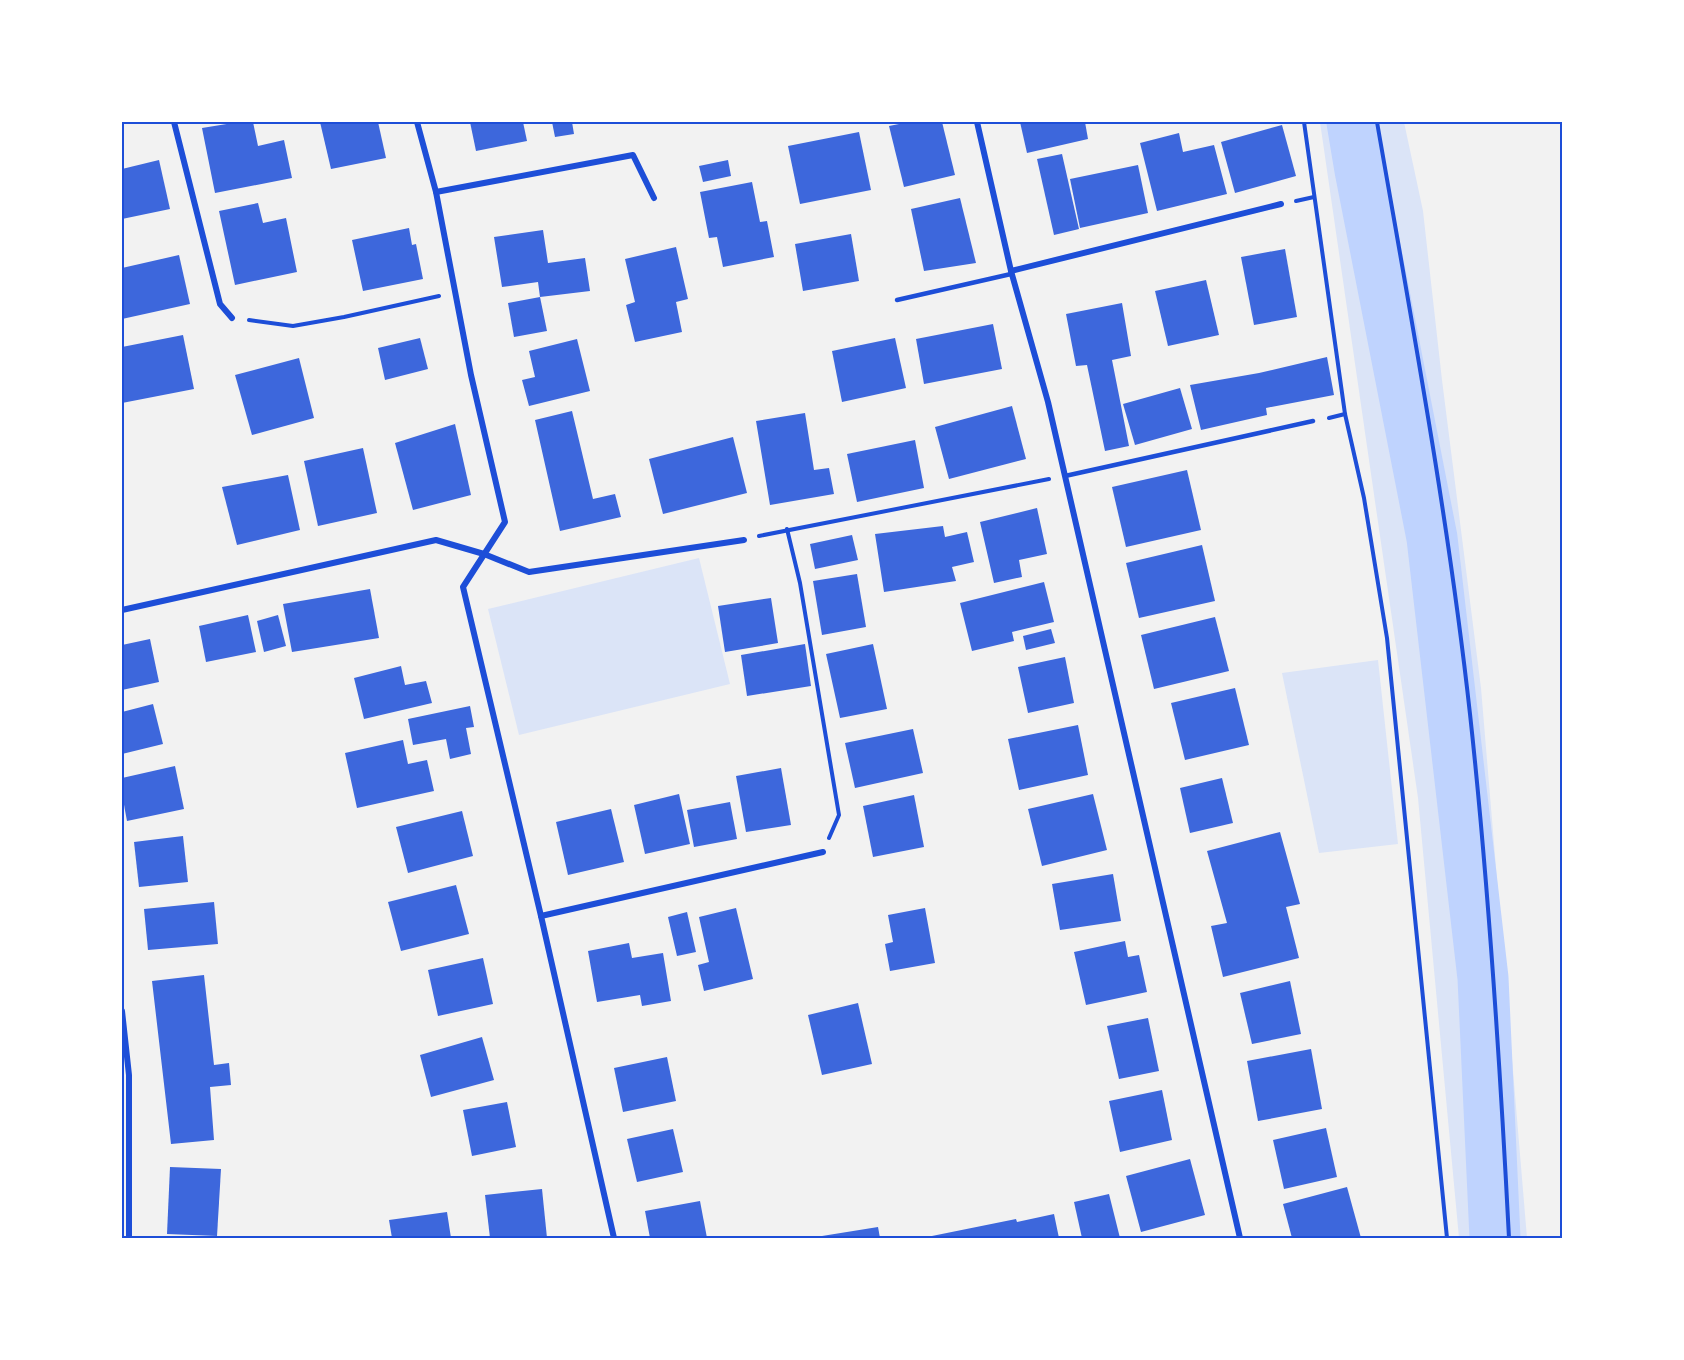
<svg xmlns="http://www.w3.org/2000/svg" width="1684" height="1360" font-family="Overpass,sans-serif">
  <style>
    .green { fill: #dbe4f7 }
    .lines { fill: none; stroke-linecap: round; stroke-linejoin: round }
    .river { stroke: #bfd3fe; stroke-width: 51 }
    .building { fill: #3d67dc }
    .path { stroke: #1d4ed8; stroke-width: 4 }
    .service { stroke: #1d4ed8; stroke-width: 4.5 }
    .minor { stroke: #1d4ed8; stroke-width: 6 }
    .neatline { fill: none; stroke: #1d4ed8; stroke-width: 2 }
  </style>
  <rect width="100%" height="100%" fill="#f2f2f2"/>
  <!-- green -->
  <g class="green">
    <path d="M 1320,122 L 1404,122 L 1423,211 L 1442,380 L 1481,688 L 1527,1238 L 1459,1238 L 1418,798 Z"/>
    <path d="M 699,558 L 730,684 L 519,735 L 488,609 Z"/>
    <path d="M 1378,660 L 1398,844 L 1319,853 L 1282,673 Z"/>
  </g>
  <g class="lines">
    <!-- river -->
    <path class="river" d="M 1352,122 L 1360,170 L 1432,538 L 1483,978 L 1495,1238"/>
  </g>
  <!-- building -->
  <g class="building">
    <path d="M 239,122 L 253,122 L 258,146 L 284,140 L 292,178 L 215,193 L 202,128 Z"/>
    <path d="M 320,122 L 378,122 L 386,158 L 331,169 Z"/>
    <path d="M 470,122 L 523,122 L 527,141 L 476,151 Z"/>
    <path d="M 552,122 L 572,122 L 574,134 L 555,137 Z"/>
    <path d="M 909,122 L 942,122 L 955,175 L 904,187 L 889,126 Z"/>
    <path d="M 1020,122 L 1085,122 L 1088,139 L 1027,153 Z"/>
    <path d="M 1282,125 L 1296,176 L 1235,193 L 1221,142 Z"/>
    <path d="M 859,132 L 871,190 L 800,204 L 788,146 Z"/>
    <path d="M 1179,133 L 1183,152 L 1214,145 L 1227,194 L 1157,211 L 1140,143 Z"/>
    <path d="M 1062,154 L 1079,229 L 1054,235 L 1037,159 Z"/>
    <path d="M 159,160 L 170,209 L 122,219 L 122,169 Z"/>
    <path d="M 728,160 L 731,176 L 703,182 L 699,166 Z"/>
    <path d="M 1138,165 L 1148,213 L 1080,228 L 1070,179 Z"/>
    <path d="M 752,182 L 760,222 L 767,221 L 774,257 L 723,267 L 717,237 L 709,238 L 700,192 Z"/>
    <path d="M 960,198 L 976,263 L 924,271 L 911,209 Z"/>
    <path d="M 258,203 L 263,223 L 286,218 L 297,272 L 235,285 L 219,211 Z"/>
    <path d="M 409,228 L 412,245 L 416,244 L 423,279 L 363,291 L 352,240 Z"/>
    <path d="M 543,230 L 548,263 L 585,258 L 590,291 L 540,297 L 538,282 L 502,287 L 494,237 Z"/>
    <path d="M 851,234 L 859,281 L 803,291 L 795,244 Z"/>
    <path d="M 676,247 L 688,299 L 676,302 L 682,332 L 635,342 L 626,305 L 635,302 L 625,259 Z"/>
    <path d="M 1285,249 L 1297,317 L 1254,325 L 1241,257 Z"/>
    <path d="M 179,255 L 190,304 L 122,319 L 122,268 Z"/>
    <path d="M 1206,280 L 1219,335 L 1168,346 L 1155,291 Z"/>
    <path d="M 540,297 L 547,331 L 514,337 L 508,303 Z"/>
    <path d="M 1122,303 L 1131,356 L 1112,360 L 1129,446 L 1105,451 L 1087,365 L 1076,366 L 1066,314 Z"/>
    <path d="M 993,324 L 1002,369 L 924,384 L 916,339 Z"/>
    <path d="M 183,335 L 194,389 L 122,403 L 122,347 Z"/>
    <path d="M 420,338 L 428,369 L 385,380 L 378,348 Z"/>
    <path d="M 895,338 L 906,388 L 842,402 L 832,351 Z"/>
    <path d="M 577,339 L 590,391 L 529,406 L 522,380 L 535,377 L 529,351 Z"/>
    <path d="M 1327,357 L 1334,395 L 1266,408 L 1267,415 L 1201,430 L 1190,385 L 1259,373 Z"/>
    <path d="M 299,358 L 314,418 L 252,435 L 235,375 Z"/>
    <path d="M 1180,388 L 1192,429 L 1135,445 L 1123,404 Z"/>
    <path d="M 1012,406 L 1026,459 L 949,479 L 935,427 Z"/>
    <path d="M 572,411 L 593,499 L 615,494 L 621,517 L 560,531 L 535,420 Z"/>
    <path d="M 805,413 L 814,470 L 829,468 L 834,494 L 770,505 L 756,421 Z"/>
    <path d="M 455,424 L 471,495 L 413,510 L 395,443 Z"/>
    <path d="M 733,437 L 747,493 L 663,514 L 649,459 Z"/>
    <path d="M 915,440 L 924,488 L 857,502 L 847,454 Z"/>
    <path d="M 363,448 L 377,513 L 318,526 L 304,461 Z"/>
    <path d="M 1187,470 L 1201,530 L 1126,547 L 1112,487 Z"/>
    <path d="M 288,475 L 300,530 L 237,545 L 222,487 Z"/>
    <path d="M 1037,508 L 1047,554 L 1019,560 L 1022,577 L 994,583 L 980,522 Z"/>
    <path d="M 943,526 L 945,537 L 967,532 L 974,562 L 952,567 L 956,581 L 884,592 L 875,534 Z"/>
    <path d="M 852,535 L 858,560 L 815,569 L 810,544 Z"/>
    <path d="M 1202,545 L 1215,601 L 1139,618 L 1126,563 Z"/>
    <path d="M 857,574 L 866,627 L 822,635 L 813,581 Z"/>
    <path d="M 1044,582 L 1054,622 L 1012,632 L 1014,641 L 972,651 L 960,603 Z"/>
    <path d="M 370,589 L 379,638 L 292,652 L 283,604 Z"/>
    <path d="M 771,598 L 778,643 L 725,652 L 718,606 Z"/>
    <path d="M 248,615 L 256,652 L 206,662 L 199,626 Z"/>
    <path d="M 278,615 L 286,646 L 264,652 L 257,621 Z"/>
    <path d="M 1215,617 L 1229,671 L 1154,689 L 1141,635 Z"/>
    <path d="M 1051,629 L 1055,643 L 1026,650 L 1023,636 Z"/>
    <path d="M 150,639 L 159,682 L 122,690 L 122,645 Z"/>
    <path d="M 805,644 L 811,686 L 747,696 L 741,655 Z"/>
    <path d="M 873,644 L 887,709 L 840,718 L 826,654 Z"/>
    <path d="M 1065,657 L 1074,703 L 1028,713 L 1018,667 Z"/>
    <path d="M 401,666 L 405,685 L 426,681 L 432,703 L 364,719 L 354,678 Z"/>
    <path d="M 1235,688 L 1249,745 L 1185,760 L 1171,703 Z"/>
    <path d="M 153,704 L 163,744 L 122,754 L 122,712 Z"/>
    <path d="M 470,706 L 474,727 L 466,728 L 471,754 L 450,759 L 446,739 L 413,745 L 408,719 Z"/>
    <path d="M 1078,725 L 1088,775 L 1019,790 L 1008,739 Z"/>
    <path d="M 913,729 L 923,773 L 855,788 L 845,743 Z"/>
    <path d="M 403,740 L 408,764 L 427,760 L 434,791 L 357,808 L 345,753 Z"/>
    <path d="M 175,766 L 184,809 L 127,821 L 122,794 L 122,778 Z"/>
    <path d="M 781,768 L 791,825 L 746,832 L 736,776 Z"/>
    <path d="M 1222,778 L 1233,823 L 1190,833 L 1180,788 Z"/>
    <path d="M 679,794 L 690,844 L 645,854 L 634,805 Z"/>
    <path d="M 1093,794 L 1107,850 L 1042,866 L 1028,809 Z"/>
    <path d="M 914,795 L 924,847 L 873,857 L 863,806 Z"/>
    <path d="M 730,802 L 737,839 L 694,847 L 687,810 Z"/>
    <path d="M 611,809 L 624,862 L 568,875 L 556,822 Z"/>
    <path d="M 462,811 L 473,856 L 408,873 L 396,827 Z"/>
    <path d="M 1280,832 L 1300,904 L 1286,907 L 1299,958 L 1223,977 L 1211,926 L 1227,923 L 1207,851 Z"/>
    <path d="M 183,836 L 188,882 L 139,887 L 134,842 Z"/>
    <path d="M 1113,874 L 1121,921 L 1060,930 L 1052,884 Z"/>
    <path d="M 456,885 L 469,934 L 401,951 L 388,902 Z"/>
    <path d="M 214,902 L 218,944 L 148,950 L 144,909 Z"/>
    <path d="M 736,908 L 753,979 L 704,991 L 698,965 L 709,962 L 699,917 Z"/>
    <path d="M 925,908 L 935,963 L 890,971 L 885,944 L 893,942 L 888,915 Z"/>
    <path d="M 687,912 L 696,952 L 677,956 L 668,917 Z"/>
    <path d="M 1125,941 L 1128,957 L 1139,955 L 1147,992 L 1086,1005 L 1074,952 Z"/>
    <path d="M 629,943 L 632,958 L 663,953 L 671,1001 L 642,1006 L 640,995 L 597,1002 L 588,951 Z"/>
    <path d="M 483,958 L 493,1004 L 438,1016 L 428,970 Z"/>
    <path d="M 204,975 L 214,1065 L 229,1063 L 231,1085 L 210,1087 L 214,1140 L 171,1144 L 152,981 Z"/>
    <path d="M 1290,981 L 1301,1034 L 1252,1044 L 1240,993 Z"/>
    <path d="M 858,1003 L 872,1064 L 822,1075 L 808,1015 Z"/>
    <path d="M 1148,1018 L 1159,1071 L 1119,1079 L 1107,1026 Z"/>
    <path d="M 482,1037 L 494,1080 L 431,1097 L 420,1055 Z"/>
    <path d="M 1311,1049 L 1322,1109 L 1258,1121 L 1247,1061 Z"/>
    <path d="M 667,1057 L 676,1101 L 623,1112 L 614,1068 Z"/>
    <path d="M 1162,1090 L 1172,1140 L 1120,1152 L 1109,1101 Z"/>
    <path d="M 507,1102 L 516,1147 L 472,1156 L 463,1110 Z"/>
    <path d="M 1326,1128 L 1337,1177 L 1284,1189 L 1273,1140 Z"/>
    <path d="M 673,1129 L 683,1172 L 637,1182 L 627,1139 Z"/>
    <path d="M 1190,1159 L 1205,1215 L 1141,1232 L 1126,1176 Z"/>
    <path d="M 170,1167 L 221,1169 L 217,1236 L 167,1234 Z"/>
    <path d="M 1347,1187 L 1361,1238 L 1292,1238 L 1283,1204 Z"/>
    <path d="M 542,1189 L 547,1238 L 490,1238 L 485,1195 Z"/>
    <path d="M 1109,1194 L 1120,1238 L 1082,1238 L 1074,1202 Z"/>
    <path d="M 700,1201 L 707,1238 L 650,1238 L 645,1211 Z"/>
    <path d="M 447,1212 L 451,1238 L 392,1238 L 389,1220 Z"/>
    <path d="M 1054,1214 L 1059,1238 L 922,1238 L 1016,1219 L 1017,1222 Z"/>
    <path d="M 878,1227 L 880,1238 L 822,1238 L 822,1236 Z"/>
  </g>
  <g class="lines">
    <!-- path -->
    <g class="path">
      <path d="M 1304,122 L 1345,414 L 1364,498 L 1387,638 L 1447,1238"/>
      <path d="M 1377,122 C 1411,318 1448,515 1470,714 C 1489,888 1500,1063 1509,1238"/>
      <path d="M 1296,201 L 1314,197"/>
      <path d="M 249,320 L 293,326 L 344,317 L 439,296"/>
      <path d="M 1329,418 L 1345,414"/>
      <path d="M 787,529 L 800,583 L 839,815 L 829,838"/>
      <path d="M 759,536 L 1049,479"/>
    </g>
    <!-- service -->
    <g class="service">
      <path d="M 897,300 L 1011,274"/>
      <path d="M 1065,476 L 1313,421"/>
    </g>
    <!-- minor -->
    <g class="minor">
      <path d="M 174,122 L 220,304 L 232,318"/>
      <path d="M 417,122 L 436,192 L 471,375 L 505,522 L 463,587 L 541,916 L 614,1238"/>
      <path d="M 977,122 L 1011,271 L 1048,402 L 1240,1238"/>
      <path d="M 436,192 L 633,155 L 654,198"/>
      <path d="M 1011,271 L 1281,204"/>
      <path d="M 122,610 L 436,540 L 484,554 L 529,572 L 744,540"/>
      <path d="M 541,916 L 823,852"/>
      <path d="M 122,1011 L 129,1075 L 129,1238"/>
    </g>
  </g>
  <!-- border -->
  <rect width="1684" height="1360" fill="none" stroke="#ffffff" stroke-width="246"/>
  <rect x="123" y="123" width="1438" height="1114" class="neatline"/>
</svg>
